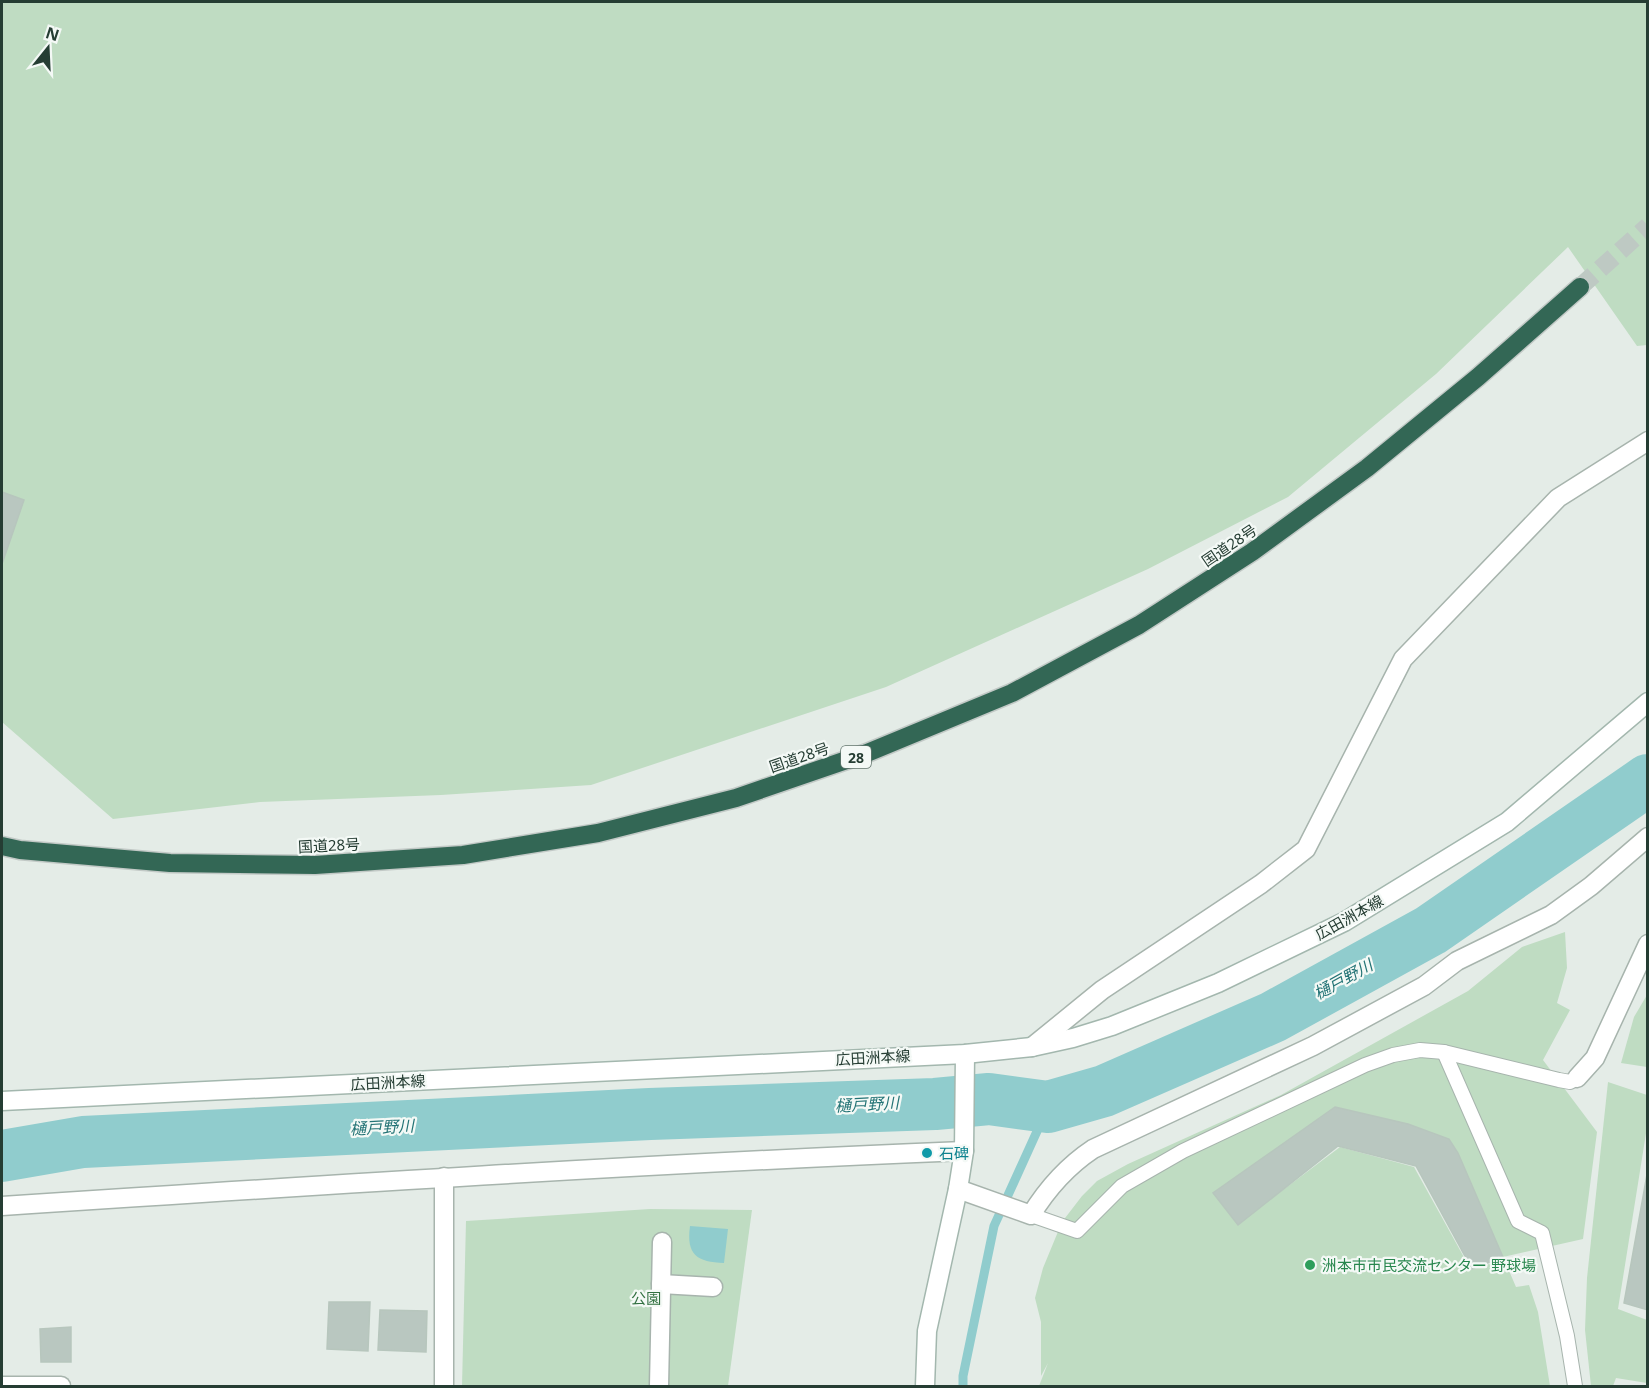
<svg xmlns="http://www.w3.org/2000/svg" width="1649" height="1388" font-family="'Noto Sans','Noto Sans JP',sans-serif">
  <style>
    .green { fill: #bfdcc2 }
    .water { fill: #90cccd }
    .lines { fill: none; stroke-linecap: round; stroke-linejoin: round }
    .stream { stroke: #90cccd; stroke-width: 9 }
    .river { stroke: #90cccd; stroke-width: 52 }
    .building { fill: #b9c7c0; stroke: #b7c6bd; stroke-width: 1.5 }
    .highway-tunnel { stroke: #bec9c3; stroke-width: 18; stroke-dasharray: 18 9; stroke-linecap: butt }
    .lane-casing { stroke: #a7b4ad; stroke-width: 16 }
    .street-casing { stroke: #a7b4ad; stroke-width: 21 }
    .secondary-casing { stroke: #a3b7ae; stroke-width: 21 }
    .highway-casing { stroke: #c2c9c6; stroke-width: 21 }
    .lane { stroke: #fff; stroke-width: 14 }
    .street { stroke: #fff; stroke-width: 18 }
    .secondary { stroke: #fff; stroke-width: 18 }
    .highway { stroke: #336755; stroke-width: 18 }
    .culture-dot { fill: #0f9aa8; stroke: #f4f9f6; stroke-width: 2 }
    .leisure-dot { fill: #2e9e5b; stroke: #f4f9f6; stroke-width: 2 }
    .labels { text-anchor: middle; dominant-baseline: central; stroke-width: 4.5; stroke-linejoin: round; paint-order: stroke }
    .shield { fill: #f4f9f6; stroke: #63756e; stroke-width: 1.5 }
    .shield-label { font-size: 14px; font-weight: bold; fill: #253d33 }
    .street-label { font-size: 15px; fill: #253d33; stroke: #f4f9f6 }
    .culture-label { font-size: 15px; fill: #0d838f; stroke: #f4f9f6; text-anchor: start }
    .leisure-label { font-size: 15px; fill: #27864d; stroke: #f4f9f6; text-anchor: start }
    .park-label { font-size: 15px; fill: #327141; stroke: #f4f9f6 }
    .water-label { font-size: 16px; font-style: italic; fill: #237375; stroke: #f4f9f6 }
  </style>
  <rect width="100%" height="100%" fill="#e4ece7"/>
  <!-- green -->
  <g class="green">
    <path d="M 2,2 L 1647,2 L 1647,345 L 1637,346 L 1568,247 L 1436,374 L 1288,497 L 1148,569 L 886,687 L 591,785 L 441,795 L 260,802 L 113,819 L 2,722 Z"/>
    <path d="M 1565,932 L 1567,968 L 1557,1003 L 1570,1010 L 1543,1060 L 1597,1132 L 1583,1239 L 1503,1257 L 1458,1153 L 1449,1139 L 1408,1124 L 1335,1107 L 1214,1193 L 1238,1224 L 1340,1147 L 1414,1167 L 1471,1270 L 1504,1259 L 1516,1287 L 1529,1285 L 1538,1312 L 1550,1386 L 1039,1386 L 1048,1363 L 1041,1376 L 1041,1322 L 1035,1298 L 1043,1268 L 1062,1222 L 1082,1196 L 1097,1181 L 1128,1164 L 1281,1095 L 1468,991 L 1522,947 Z"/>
    <path d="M 1647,995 L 1647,1067 L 1621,1063 L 1634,1017 Z"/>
    <path d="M 1608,1082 L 1647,1095 L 1647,1127 L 1618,1309 L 1647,1320 L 1647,1383 L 1616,1378 L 1613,1386 L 1591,1386 L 1585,1330 L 1587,1278 Z"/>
    <path d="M 650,1209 L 752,1210 L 728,1386 L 462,1386 L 466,1221 Z"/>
  </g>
  <!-- water -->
  <path class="water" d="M 690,1226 L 728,1229 L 724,1263 C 697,1262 686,1255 690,1226 Z"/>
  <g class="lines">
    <!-- stream -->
    <path class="stream" d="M 963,1386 L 963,1376 L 994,1226 L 1048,1107"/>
    <!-- river -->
    <path class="river" d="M 2,1156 L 83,1142 L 650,1114 L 935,1104 L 989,1099 L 1048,1107 L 1104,1091 L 1273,1017 L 1431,930 L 1648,780"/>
  </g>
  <!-- building -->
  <g class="building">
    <path d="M 2,492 L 24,500 L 2,564 Z"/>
    <path d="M 1335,1107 L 1408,1124 L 1449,1139 L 1458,1153 L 1503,1257 L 1472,1269 L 1416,1166 L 1338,1146 L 1238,1225 L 1213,1193 Z"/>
    <path d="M 1648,1169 L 1648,1310 L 1624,1303 Z"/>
    <path d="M 329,1302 L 370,1302 L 368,1351 L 327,1349 Z"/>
    <path d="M 380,1310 L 427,1311 L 426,1352 L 378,1350 Z"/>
    <path d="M 71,1327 L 71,1362 L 41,1362 L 40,1329 Z"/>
  </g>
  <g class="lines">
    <!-- highway-tunnel -->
    <path class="highway-tunnel" d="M 1580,287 L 1648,226"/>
    <defs>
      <g id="lane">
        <path d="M 1444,1052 L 1518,1221 L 1542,1233 L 1567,1336 L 1575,1386"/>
        <path d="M 1031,1215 L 1077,1231 L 1122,1186 L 1183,1151 L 1365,1065 L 1393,1055 L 1420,1050 L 1444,1052 L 1559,1080 L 1570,1082 L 1577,1078"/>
      </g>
      <g id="street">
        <path d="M 1032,1047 L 1102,990 L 1261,884 L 1306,849 L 1403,659 L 1558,498 L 1648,441"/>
        <path d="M 1577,1078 L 1595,1058 L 1648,944"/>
        <path d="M 444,1177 L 444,1386"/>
        <path d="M 958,1189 L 1031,1215 C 1047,1189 1066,1167 1093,1149 L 1313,1046 L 1424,986 L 1457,961 L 1551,915 L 1591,886 L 1648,837"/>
        <path d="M 2,1206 C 322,1185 643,1164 964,1151"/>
        <path d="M 661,1284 L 713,1287"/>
        <path d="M 2,1386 L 61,1386"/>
        <path d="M 659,1386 L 662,1242"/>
      </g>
      <g id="secondary">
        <path d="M 2,1101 L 965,1054 L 1032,1047 L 1073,1038 L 1112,1026 L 1218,983 L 1344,922 L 1507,822 L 1648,702"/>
        <path d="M 925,1386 L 927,1331 L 958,1189 L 964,1151 L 965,1054"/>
      </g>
      <path id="highway" d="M 2,846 L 20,850 L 170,863 L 315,865 L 463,855 L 598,833 L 736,798 L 867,753 L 1012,693 L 1139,625 L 1252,552 L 1367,468 L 1478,377 L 1580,287"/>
    </defs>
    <!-- lane casing -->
    <use href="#lane" class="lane-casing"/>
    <!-- street casing -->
    <use href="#street" class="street-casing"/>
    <!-- secondary casing -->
    <use href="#secondary" class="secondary-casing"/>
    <!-- highway casing -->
    <use href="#highway" class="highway-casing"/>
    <!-- lane -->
    <use href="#lane" class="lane"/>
    <!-- street -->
    <use href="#street" class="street"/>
    <!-- secondary -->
    <use href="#secondary" class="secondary"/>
    <!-- highway -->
    <use href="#highway" class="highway"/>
  </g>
  <!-- markers -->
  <circle class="culture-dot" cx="927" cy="1153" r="6"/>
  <circle class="leisure-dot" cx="1310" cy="1265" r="6"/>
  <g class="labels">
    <!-- shield labels -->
    <rect class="shield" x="841" y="746" width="30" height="22" rx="4.5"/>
    <g class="shield-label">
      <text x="856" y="757">28</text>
    </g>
    <!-- street labels -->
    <g class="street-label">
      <text transform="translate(1229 545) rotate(-34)">国道28号</text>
      <text transform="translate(799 757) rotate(-19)">国道28号</text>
      <text transform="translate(329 845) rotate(-3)">国道28号</text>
      <text transform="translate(1349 917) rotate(-29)">広田洲本線</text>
      <text transform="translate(873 1057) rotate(-3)">広田洲本線</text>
      <text transform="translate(388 1082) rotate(-3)">広田洲本線</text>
    </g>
    <!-- culture labels -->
    <g class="culture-label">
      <text x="939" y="1153">石碑</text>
    </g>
    <!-- leisure labels -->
    <g class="leisure-label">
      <text x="1322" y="1265">洲本市市民交流センター 野球場</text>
    </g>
    <!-- park labels -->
    <g class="park-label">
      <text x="646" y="1298">公園</text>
    </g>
    <!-- water labels -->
    <g class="water-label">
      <text transform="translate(1343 979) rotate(-29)">樋戸野川</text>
      <text transform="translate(867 1104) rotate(-3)">樋戸野川</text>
      <text transform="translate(382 1127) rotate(-3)">樋戸野川</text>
    </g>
  </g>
  <!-- border -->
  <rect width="1649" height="1388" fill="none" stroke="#253d33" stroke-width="6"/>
  <!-- north arrow -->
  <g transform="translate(48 48) rotate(18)" stroke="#f4f9f6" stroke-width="4.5" paint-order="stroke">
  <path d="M0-4.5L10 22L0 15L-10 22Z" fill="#253d33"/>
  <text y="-9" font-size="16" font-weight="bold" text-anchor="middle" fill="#253d33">N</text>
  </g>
</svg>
